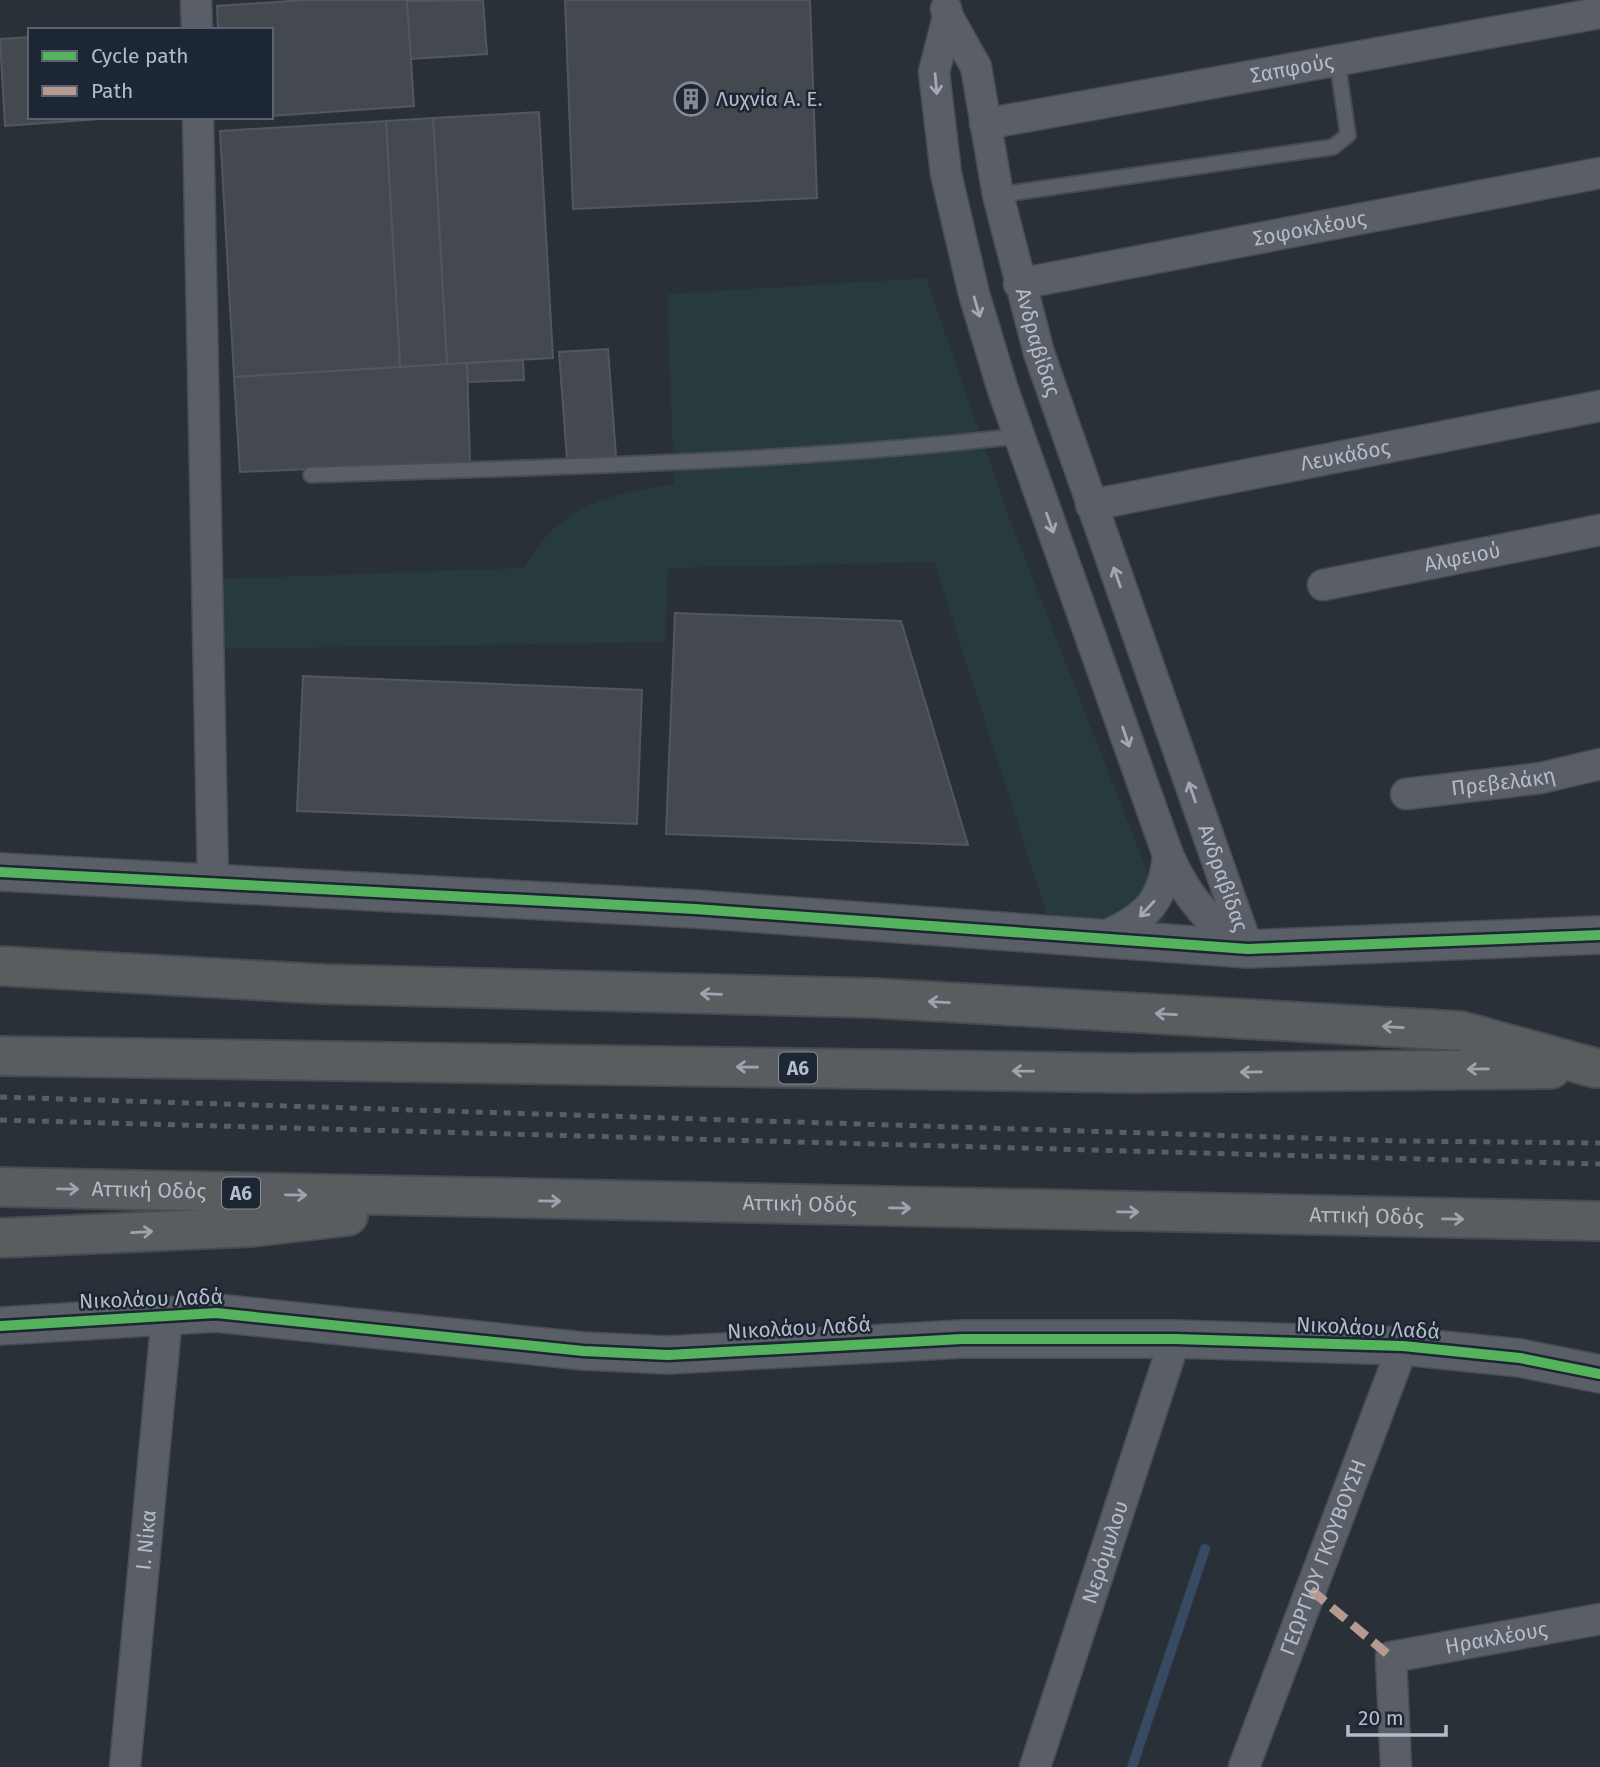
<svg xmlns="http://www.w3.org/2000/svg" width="1600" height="1767" font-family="'Fira Sans',sans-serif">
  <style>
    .green { fill: #273a3e }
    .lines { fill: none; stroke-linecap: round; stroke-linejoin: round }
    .stream { stroke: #384963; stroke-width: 10 }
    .building { fill: #444950; stroke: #52575f; stroke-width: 2 }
    .service-casing { stroke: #484c53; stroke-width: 18 }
    .minor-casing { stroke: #484c53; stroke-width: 33 }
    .tertiary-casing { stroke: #484c53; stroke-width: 40 }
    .motorway-casing { stroke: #474c53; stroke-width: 42 }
    .service { stroke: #5a5e66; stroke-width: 14 }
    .minor { stroke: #5a5e66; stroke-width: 30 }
    .tertiary { stroke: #5a5e66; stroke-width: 37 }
    .motorway { stroke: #5a5d60; stroke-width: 38 }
    .rail { stroke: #595d64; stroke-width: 5; stroke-dasharray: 7 7; stroke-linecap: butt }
    .quiet { stroke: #b69a8f; stroke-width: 9; stroke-dasharray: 18 9; stroke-linecap: butt }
    .cycleway-casing { stroke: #1d2633; stroke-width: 15 }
    .cycleway { stroke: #56b35d; stroke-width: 10 }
    .oneway { stroke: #a2a9b5 }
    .oneway2 { stroke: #9ea4af }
    .labels { text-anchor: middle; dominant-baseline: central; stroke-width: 5; stroke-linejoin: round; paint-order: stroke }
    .shield { fill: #1d2633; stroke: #878f9c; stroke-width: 2 }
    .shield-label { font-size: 19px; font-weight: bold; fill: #b4bcc9 }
    .street-label { font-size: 21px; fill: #b4bcc9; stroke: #1d2633 }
    .poi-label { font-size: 21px; fill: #b4bcc9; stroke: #1d2633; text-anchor: start }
  </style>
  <rect width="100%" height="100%" fill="#2a3038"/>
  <!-- green -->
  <path class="green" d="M 926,278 L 1010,520 L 1177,948 L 1055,940 L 934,562 L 668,568 L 665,642 L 222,649 L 222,579 L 524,568 C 562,503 604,496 674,484 L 667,294 Z"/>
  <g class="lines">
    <!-- stream -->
    <path class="stream" d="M 1132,1767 L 1205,1549"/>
  </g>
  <!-- building -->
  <g class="building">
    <path d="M 305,0 L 407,0 L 414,106 L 271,116 L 271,30 L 218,30 L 217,6 Z"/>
    <path d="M 483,0 L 487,54 L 411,59 L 407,1 Z"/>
    <path d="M 565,0 L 810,0 L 817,198 L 573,209 Z"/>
    <path d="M 30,37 L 30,117 L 128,117 L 5,126 L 0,39 Z"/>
    <path d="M 539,112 L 553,358 L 447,364 L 433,118 Z"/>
    <path d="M 433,118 L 447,364 L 400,367 L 386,121 Z"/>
    <path d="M 386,121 L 400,367 L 234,377 L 220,131 Z"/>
    <path d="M 608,349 L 616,456 L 567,460 L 559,352 Z"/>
    <path d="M 523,360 L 524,380 L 468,382 L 467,363 Z"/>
    <path d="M 467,363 L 470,462 L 240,472 L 234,377 Z"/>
    <path d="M 675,613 L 901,621 L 968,845 L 666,834 Z"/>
    <path d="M 303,676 L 642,690 L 637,824 L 297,811 Z"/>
  </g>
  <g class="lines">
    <defs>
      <g id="service">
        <path d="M 998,195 L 1333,147 L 1348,135 L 1337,59"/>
        <path d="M 311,475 C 547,467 784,463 1019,436"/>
      </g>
      <g id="minor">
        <path d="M 196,0 L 197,30"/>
        <path id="s1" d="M 946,9 L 948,17 L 976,67 L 998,195 L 1039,353 L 1248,949"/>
        <path d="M 948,17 L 934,72 L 946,174 L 974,294 L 1003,390 L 1168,855 C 1188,900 1208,921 1248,949"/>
        <path d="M 198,117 L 213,882"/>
        <path id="s2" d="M 985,124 L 1600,13"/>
        <path id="s3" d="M 1019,284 L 1600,173"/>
        <path id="s4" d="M 1091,505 L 1600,406"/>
        <path id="s5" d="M 1323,585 L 1600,530"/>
        <path id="s6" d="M 1406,794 L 1541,778 L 1600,764"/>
        <path d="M 1098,939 C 1142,921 1164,904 1168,855"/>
        <path id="s7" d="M 125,1767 L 167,1315"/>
        <path id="s8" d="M 1035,1767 L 1175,1339"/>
        <path id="s9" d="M 1244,1767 L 1403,1346"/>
        <path id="s10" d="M 1396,1767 L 1391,1657 L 1600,1619"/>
      </g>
      <g id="tertiary">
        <path d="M 0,872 L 695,909 L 1248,949 L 1600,935"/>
        <path d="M 0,1326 L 216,1313 L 583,1351 L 668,1355 L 962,1339 L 1175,1339 L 1403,1346 L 1520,1358 L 1600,1374"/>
      </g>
      <g id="motorway">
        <path d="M 0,966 L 323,984 L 873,998 L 1461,1031 L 1595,1068"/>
        <path d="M 0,1056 L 1130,1073 L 1551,1069"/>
        <path id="s11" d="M 0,1187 L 1600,1221"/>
        <path d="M 0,1238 L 252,1227 L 348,1216"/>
      </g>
    </defs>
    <!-- service casing -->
    <use href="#service" class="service-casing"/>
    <!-- minor casing -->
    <use href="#minor" class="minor-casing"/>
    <!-- tertiary casing -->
    <use href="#tertiary" class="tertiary-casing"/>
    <!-- motorway casing -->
    <use href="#motorway" class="motorway-casing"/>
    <!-- service -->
    <use href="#service" class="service"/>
    <!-- minor -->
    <use href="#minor" class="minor"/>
    <!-- tertiary -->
    <use href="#tertiary" class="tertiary"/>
    <!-- motorway -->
    <use href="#motorway" class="motorway"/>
    <!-- rail -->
    <g class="rail">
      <path d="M 0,1097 L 1401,1141 L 1600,1143"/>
      <path d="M 0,1120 L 1600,1164"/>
    </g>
    <!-- quiet -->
    <path class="quiet" d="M 1311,1590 L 1391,1657"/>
    <defs>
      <g id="cycleway">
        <path d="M 0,872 L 695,909 L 1248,949 L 1600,935"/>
        <path d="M 0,1326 L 216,1313 L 583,1351 L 668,1355 L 962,1339 L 1175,1339 L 1403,1346 L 1520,1358 L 1600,1374"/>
      </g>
    </defs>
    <!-- cycleway casing -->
    <use href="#cycleway" class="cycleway-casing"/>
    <!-- cycleway -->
    <use href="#cycleway" class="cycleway"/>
  </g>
  <!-- one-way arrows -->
  <defs><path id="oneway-shaft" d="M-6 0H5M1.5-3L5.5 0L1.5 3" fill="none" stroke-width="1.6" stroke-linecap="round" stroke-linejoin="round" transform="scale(1.75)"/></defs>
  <g class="oneway">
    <use href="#oneway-shaft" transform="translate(936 84) rotate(85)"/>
    <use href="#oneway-shaft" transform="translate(977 307) rotate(74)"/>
    <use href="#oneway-shaft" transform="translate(1050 523) rotate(70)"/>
    <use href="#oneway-shaft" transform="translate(1117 577) rotate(-109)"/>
    <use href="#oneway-shaft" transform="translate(1126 737) rotate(71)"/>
    <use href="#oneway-shaft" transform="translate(1192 792) rotate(-109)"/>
    <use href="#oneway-shaft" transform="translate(1147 909) rotate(133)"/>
  </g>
  <g class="oneway2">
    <use href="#oneway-shaft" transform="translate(711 994) rotate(-178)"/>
    <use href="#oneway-shaft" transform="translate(939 1002) rotate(-177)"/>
    <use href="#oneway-shaft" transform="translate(1166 1014) rotate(-177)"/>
    <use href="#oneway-shaft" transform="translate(1393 1027) rotate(-177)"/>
    <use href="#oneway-shaft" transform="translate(747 1067) rotate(-179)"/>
    <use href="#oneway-shaft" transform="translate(1478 1069) rotate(179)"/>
    <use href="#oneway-shaft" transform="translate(1023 1071) rotate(-179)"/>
    <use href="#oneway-shaft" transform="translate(1251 1072) rotate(179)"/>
    <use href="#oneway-shaft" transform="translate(68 1189) rotate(1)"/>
    <use href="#oneway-shaft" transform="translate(296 1195) rotate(1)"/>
    <use href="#oneway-shaft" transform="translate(550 1201) rotate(1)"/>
    <use href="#oneway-shaft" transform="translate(900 1208) rotate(1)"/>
    <use href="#oneway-shaft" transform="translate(1128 1212) rotate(1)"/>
    <use href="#oneway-shaft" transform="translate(1453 1219) rotate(1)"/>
    <use href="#oneway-shaft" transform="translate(142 1232) rotate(-3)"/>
  </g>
  <!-- icons -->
  <defs>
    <symbol id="building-ring" viewBox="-11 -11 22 22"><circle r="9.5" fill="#1d2633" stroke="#848b96" stroke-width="1.5"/><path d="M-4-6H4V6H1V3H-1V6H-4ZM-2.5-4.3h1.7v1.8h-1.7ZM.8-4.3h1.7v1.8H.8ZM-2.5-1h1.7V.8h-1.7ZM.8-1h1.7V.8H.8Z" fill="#848b96"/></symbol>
  </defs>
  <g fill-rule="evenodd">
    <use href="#building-ring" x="672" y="80" width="38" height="38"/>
  </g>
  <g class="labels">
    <!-- shield labels -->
    <g class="shield">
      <rect x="779" y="1052.5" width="38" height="31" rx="5"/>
      <rect x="222" y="1177.5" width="38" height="31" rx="5"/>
    </g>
    <g class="shield-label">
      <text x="798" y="1068">Α6</text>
      <text x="241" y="1193">Α6</text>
    </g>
    <!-- street labels -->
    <g class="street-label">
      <text stroke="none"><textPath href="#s2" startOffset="312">Σαπφούς</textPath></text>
      <text stroke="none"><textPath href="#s3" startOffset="296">Σοφοκλέους</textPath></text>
      <text stroke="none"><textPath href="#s1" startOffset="348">Ανδραβίδας</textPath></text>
      <text stroke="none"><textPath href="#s4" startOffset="259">Λευκάδος</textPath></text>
      <text stroke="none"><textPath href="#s5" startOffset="142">Αλφειού</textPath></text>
      <text stroke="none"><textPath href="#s6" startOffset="98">Πρεβελάκη</textPath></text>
      <text stroke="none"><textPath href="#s1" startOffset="915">Ανδραβίδας</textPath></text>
      <text stroke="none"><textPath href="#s11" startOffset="149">Αττική Οδός</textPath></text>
      <text stroke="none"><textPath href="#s11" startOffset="800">Αττική Οδός</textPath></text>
      <text stroke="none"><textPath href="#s11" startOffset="1367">Αττική Οδός</textPath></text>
      <text transform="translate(151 1299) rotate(-2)">Νικολάου Λαδά</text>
      <text transform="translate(799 1328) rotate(-3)">Νικολάου Λαδά</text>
      <text transform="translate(1368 1328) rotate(3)">Νικολάου Λαδά</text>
      <text stroke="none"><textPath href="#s7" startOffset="228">Ι. Νίκα</textPath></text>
      <text stroke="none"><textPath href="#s8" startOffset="226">Νερόμυλου</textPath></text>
      <text stroke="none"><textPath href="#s9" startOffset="224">ΓΕΩΡΓΙΟΥ ΓΚΟΥΒΟΥΣΗ</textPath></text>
      <text stroke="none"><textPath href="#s10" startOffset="217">Ηρακλέους</textPath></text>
    </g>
    <!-- poi labels -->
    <g class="poi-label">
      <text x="716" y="99">Λυχνία A. E.</text>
    </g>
  </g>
  <!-- legend -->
  <rect x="28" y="28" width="245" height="91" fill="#1d2633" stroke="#59626f" stroke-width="2"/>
  <rect x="42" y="51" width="35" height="10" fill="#56b35d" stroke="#59626f" stroke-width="2"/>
  <text x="91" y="63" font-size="21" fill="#b4bcc9">Cycle path</text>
  <rect x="42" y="86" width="35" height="10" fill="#b69a8f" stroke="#59626f" stroke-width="2"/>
  <text x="91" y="98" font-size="21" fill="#b4bcc9">Path</text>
  <!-- scale -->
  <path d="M1348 1725v10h98v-10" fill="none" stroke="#b4bcc9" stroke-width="3.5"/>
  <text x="1358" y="1725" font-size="21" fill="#b4bcc9" stroke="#1d2633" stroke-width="5" paint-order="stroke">20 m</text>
</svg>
